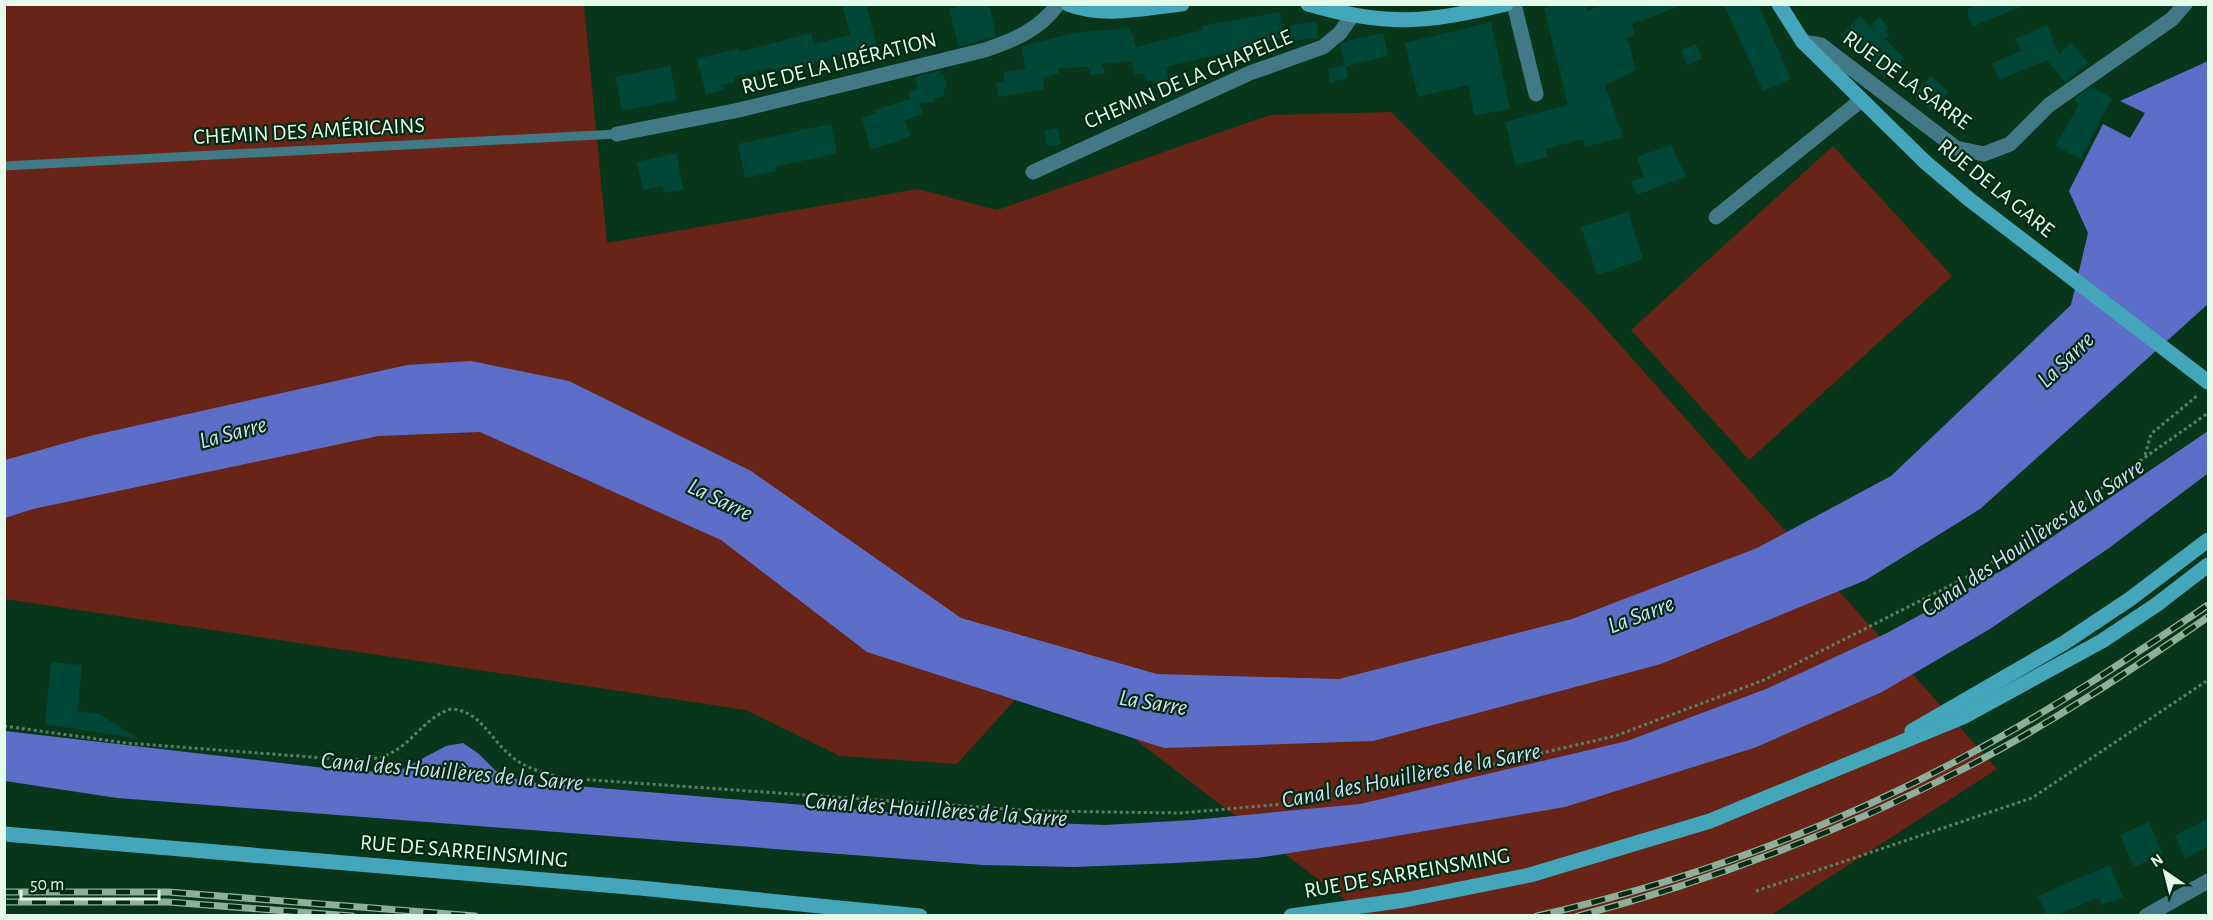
<svg xmlns="http://www.w3.org/2000/svg" width="2213" height="920" font-family="'Alegreya Sans',sans-serif">
  <style>
    .green { fill: #682416 }
    .water { fill: #5d6ec8 }
    .building { fill: #004738 }
    .lines { fill: none; stroke-linecap: round; stroke-linejoin: round }
    .path { stroke: #5a8069; stroke-width: 3; stroke-dasharray: 3 3; stroke-linecap: butt }
    .lane { stroke: #417a86; stroke-width: 9 }
    .street { stroke: #417a86; stroke-width: 15 }
    .secondary { stroke: #44a6ba; stroke-width: 15 }
    .rail-casing { stroke: #8eaf99; stroke-width: 7 }
    .rail { stroke: #002b12; stroke-width: 4.5; stroke-dasharray: 14; stroke-linecap: butt }
    .labels { text-anchor: middle; dominant-baseline: central; stroke-width: 4.5; stroke-linejoin: round; paint-order: stroke }
    .street-label { font-size: 22px; fill: #e4fbe9; stroke: #002b12 }
    .water-label { font-size: 24px; font-style: italic; fill: #d5dbf3; stroke: #002b12 }
  </style>
  <rect width="100%" height="100%" fill="#07361b"/>
  <!-- green -->
  <g class="green">
    <path d="M 4,5 L 584,5 L 607,243 L 918,189 L 997,210 L 1270,115 L 1391,112 L 1590,311 L 1997,769 L 1771,915 L 1365,915 L 1043,669 L 957,764 L 840,756 L 746,710 L 5,599 Z"/>
    <path d="M 1833,146 L 1952,276 L 1749,460 L 1631,330 Z"/>
  </g>
  <!-- water -->
  <g class="water">
    <path d="M 2208,61 L 2208,304 L 1980,509 L 1866,580 L 1661,664 L 1373,741 L 1164,748 L 867,652 L 721,540 L 480,432 L 378,436 L 33,509 L 5,518 L 5,460 L 90,436 L 407,365 L 471,361 L 569,381 L 751,471 L 961,618 L 1157,674 L 1339,679 L 1572,619 L 1757,548 L 1891,476 L 2071,305 L 2088,233 L 2069,191 L 2103,124 L 2130,138 L 2145,113 L 2120,101 Z"/>
    <path d="M 2208,431 L 2207,474 L 2109,548 L 1990,629 L 1882,692 L 1754,748 L 1565,807 L 1361,842 L 1257,858 L 1176,863 L 1074,867 L 983,865 L 117,798 L 5,781 L 5,731 L 359,772 L 401,770 L 446,746 L 463,743 L 479,754 L 499,774 L 528,782 L 996,821 L 1105,825 L 1193,820 L 1360,804 L 1627,741 L 1766,689 L 1887,633 L 2008,567 Z"/>
  </g>
  <!-- building -->
  <g class="building">
    <path d="M 842,4 L 866,4 L 879,52 L 846,59 L 845,54 L 771,73 L 770,68 L 735,77 L 733,83 L 723,85 L 724,90 L 706,94 L 697,59 L 738,49 L 739,52 L 811,33 L 814,44 L 850,35 Z"/>
    <path d="M 968,4 L 989,4 L 996,36 L 959,46 L 949,9 Z"/>
    <path d="M 1558,4 L 1585,4 L 1587,11 L 1607,4 L 1683,5 L 1632,24 L 1635,35 L 1627,38 L 1636,70 L 1605,85 L 1623,137 L 1585,147 L 1583,139 L 1545,149 L 1547,157 L 1516,165 L 1505,122 L 1568,105 L 1544,8 Z"/>
    <path d="M 1724,4 L 1758,4 L 1791,79 L 1763,91 Z"/>
    <path d="M 1979,4 L 2025,4 L 2025,5 L 1973,26 L 1968,16 L 1968,9 Z"/>
    <path d="M 1280,12 L 1282,38 L 1261,42 L 1262,50 L 1244,56 L 1243,49 L 1165,67 L 1170,86 L 1157,91 L 1154,80 L 1146,81 L 1143,73 L 1135,75 L 1131,61 L 1102,64 L 1105,73 L 1090,76 L 1089,67 L 1058,68 L 1059,73 L 1043,78 L 1044,89 L 998,97 L 996,83 L 1005,82 L 1003,72 L 1026,69 L 1021,47 L 1073,33 L 1130,28 L 1136,47 L 1202,30 L 1201,26 Z"/>
    <path d="M 1860,16 L 1870,26 L 1879,17 L 1888,27 L 1885,31 L 1889,35 L 1885,39 L 1904,58 L 1885,78 L 1841,36 Z"/>
    <path d="M 1317,22 L 1318,38 L 1291,41 L 1290,25 Z"/>
    <path d="M 1491,22 L 1510,108 L 1475,116 L 1468,85 L 1418,97 L 1405,43 Z"/>
    <path d="M 2047,25 L 2059,54 L 2072,43 L 2088,63 L 2065,82 L 2047,60 L 1999,80 L 1992,63 L 2021,51 L 2015,39 Z"/>
    <path d="M 1383,33 L 1388,56 L 1346,66 L 1348,78 L 1330,83 L 1328,69 L 1345,65 L 1340,45 L 1346,41 Z"/>
    <path d="M 1696,44 L 1702,59 L 1687,65 L 1681,50 Z"/>
    <path d="M 670,66 L 677,100 L 622,111 L 615,77 Z"/>
    <path d="M 939,71 L 944,75 L 947,87 L 943,88 L 945,96 L 933,99 L 934,102 L 919,103 L 923,114 L 905,120 L 910,136 L 871,150 L 862,118 L 876,114 L 875,110 L 911,99 L 908,92 L 918,89 L 915,77 Z"/>
    <path d="M 1931,76 L 1949,92 L 1931,111 L 1914,95 Z"/>
    <path d="M 2091,87 L 2112,98 L 2081,159 L 2056,146 L 2079,104 L 2073,100 Z"/>
    <path d="M 831,124 L 837,153 L 775,167 L 776,171 L 745,178 L 738,144 Z"/>
    <path d="M 1057,128 L 1061,144 L 1047,146 L 1044,131 Z"/>
    <path d="M 1671,145 L 1686,177 L 1636,195 L 1631,181 L 1644,177 L 1637,157 Z"/>
    <path d="M 676,153 L 683,189 L 665,193 L 662,186 L 643,190 L 637,162 Z"/>
    <path d="M 1628,212 L 1643,259 L 1597,275 L 1581,227 Z"/>
    <path d="M 51,662 L 82,665 L 77,711 L 99,714 L 139,739 L 45,724 Z"/>
    <path d="M 2208,819 L 2208,847 L 2185,858 L 2175,835 Z"/>
    <path d="M 2149,822 L 2163,854 L 2134,867 L 2120,835 Z"/>
    <path d="M 2110,865 L 2123,897 L 2102,905 L 2099,897 L 2058,915 L 2047,915 L 2038,896 Z"/>
  </g>
  <g class="lines">
    <!-- path -->
    <g class="path">
      <path d="M 2145,455 L 2151,434 L 2198,395"/>
      <path d="M 4,726 L 126,743 L 351,760 C 363,759 378,760 389,754 C 413,743 425,717 451,709 C 481,711 490,739 511,756 C 526,769 544,773 563,778 L 1036,811 L 1180,813 L 1319,801 L 1464,771 L 1615,736 L 1764,680 L 1967,577 L 2019,546 L 2208,413"/>
      <path d="M 1756,891 L 2032,798 L 2208,680"/>
    </g>
    <!-- lane -->
    <path class="lane" d="M 4,166 L 617,134"/>
    <!-- street -->
    <g class="street">
      <path d="M 1514,4 L 1536,94"/>
      <path d="M 1803,42 L 1821,45 L 1956,148 L 1984,154 L 2010,144 L 2049,105 L 2172,19 L 2185,4"/>
      <path d="M 617,134 L 739,110 L 985,50 C 1014,40 1039,30 1058,4"/>
      <path d="M 1033,172 L 1250,73 L 1323,47 L 1340,33 L 1351,17"/>
      <path d="M 1716,217 L 1860,101"/>
      <path d="M 2146,916 L 2208,881"/>
    </g>
    <!-- secondary -->
    <g class="secondary">
      <path d="M 1068,4 C 1103,18 1145,8 1182,4"/>
      <path d="M 1308,4 C 1386,27 1429,23 1506,4"/>
      <path d="M 1779,4 L 1803,42 L 1924,161 L 1970,200 L 2208,382"/>
      <path d="M 1912,731 L 2064,643 L 2130,599 L 2208,540"/>
      <path d="M 4,834 L 640,888 L 920,916"/>
      <path d="M 1291,916 L 1405,900 L 1530,875 L 1710,821 L 1965,716 L 2102,641 L 2156,605 L 2208,565"/>
    </g>
    <defs>
      <g id="rail">
        <path d="M 4,892 L 168,892 L 475,916"/>
        <path d="M 4,902 L 168,902 L 352,916"/>
        <path d="M 1537,916 C 1683,883 1830,829 1962,758 C 2047,713 2128,659 2208,605"/>
        <path d="M 1578,916 C 1711,881 1842,831 1965,768 C 2050,724 2130,671 2208,617"/>
      </g>
    </defs>
    <!-- rail casing -->
    <use href="#rail" class="rail-casing"/>
    <!-- rail -->
    <use href="#rail" class="rail"/>
  </g>
  <g class="labels">
    <!-- street labels -->
    <g class="street-label">
      <text transform="translate(839 63) rotate(-14)">RUE DE LA LIBÉRATION</text>
      <text transform="translate(1188 79) rotate(-23)">CHEMIN DE LA CHAPELLE</text>
      <text transform="translate(1907 80) rotate(36)">RUE DE LA SARRE</text>
      <text transform="translate(309 131) rotate(-3)">CHEMIN DES AMÉRICAINS</text>
      <text transform="translate(1996 188) rotate(39)">RUE DE LA GARE</text>
      <text transform="translate(464 851) rotate(5)">RUE DE SARREINSMING</text>
      <text transform="translate(1407 873) rotate(-10)">RUE DE SARREINSMING</text>
    </g>
    <!-- water labels -->
    <g class="water-label">
      <text transform="translate(2066 360) rotate(-44)">La Sarre</text>
      <text transform="translate(233 433) rotate(-15)">La Sarre</text>
      <text transform="translate(720 500) rotate(26)">La Sarre</text>
      <text transform="translate(2033 538) rotate(-34)">Canal des Houillères de la Sarre</text>
      <text transform="translate(1641 615) rotate(-21)">La Sarre</text>
      <text transform="translate(1153 703) rotate(9)">La Sarre</text>
      <text transform="translate(452 772) rotate(5)">Canal des Houillères de la Sarre</text>
      <text transform="translate(1411 776) rotate(-11)">Canal des Houillères de la Sarre</text>
      <text transform="translate(936 810) rotate(4)">Canal des Houillères de la Sarre</text>
    </g>
  </g>
  <!-- border -->
  <rect width="2213" height="920" fill="none" stroke="#e4fbe9" stroke-width="12"/>
  <!-- north arrow -->
  <g transform="translate(2165 872) rotate(325)" stroke="#002b12" stroke-width="4.5" paint-order="stroke">
  <path d="M0-4.5L10 22L0 15L-10 22Z" fill="#e4fbe9"/>
  <text y="-9" font-size="16" font-weight="bold" text-anchor="middle" fill="#e4fbe9">N</text>
  </g>
  <!-- scale -->
  <path d="M21 890v9h138v-9" fill="none" stroke="#e4fbe9" stroke-width="3"/>
  <text x="30" y="890" font-size="18" fill="#e4fbe9" stroke="#002b12" stroke-width="4.5" paint-order="stroke">50 m</text>
</svg>
